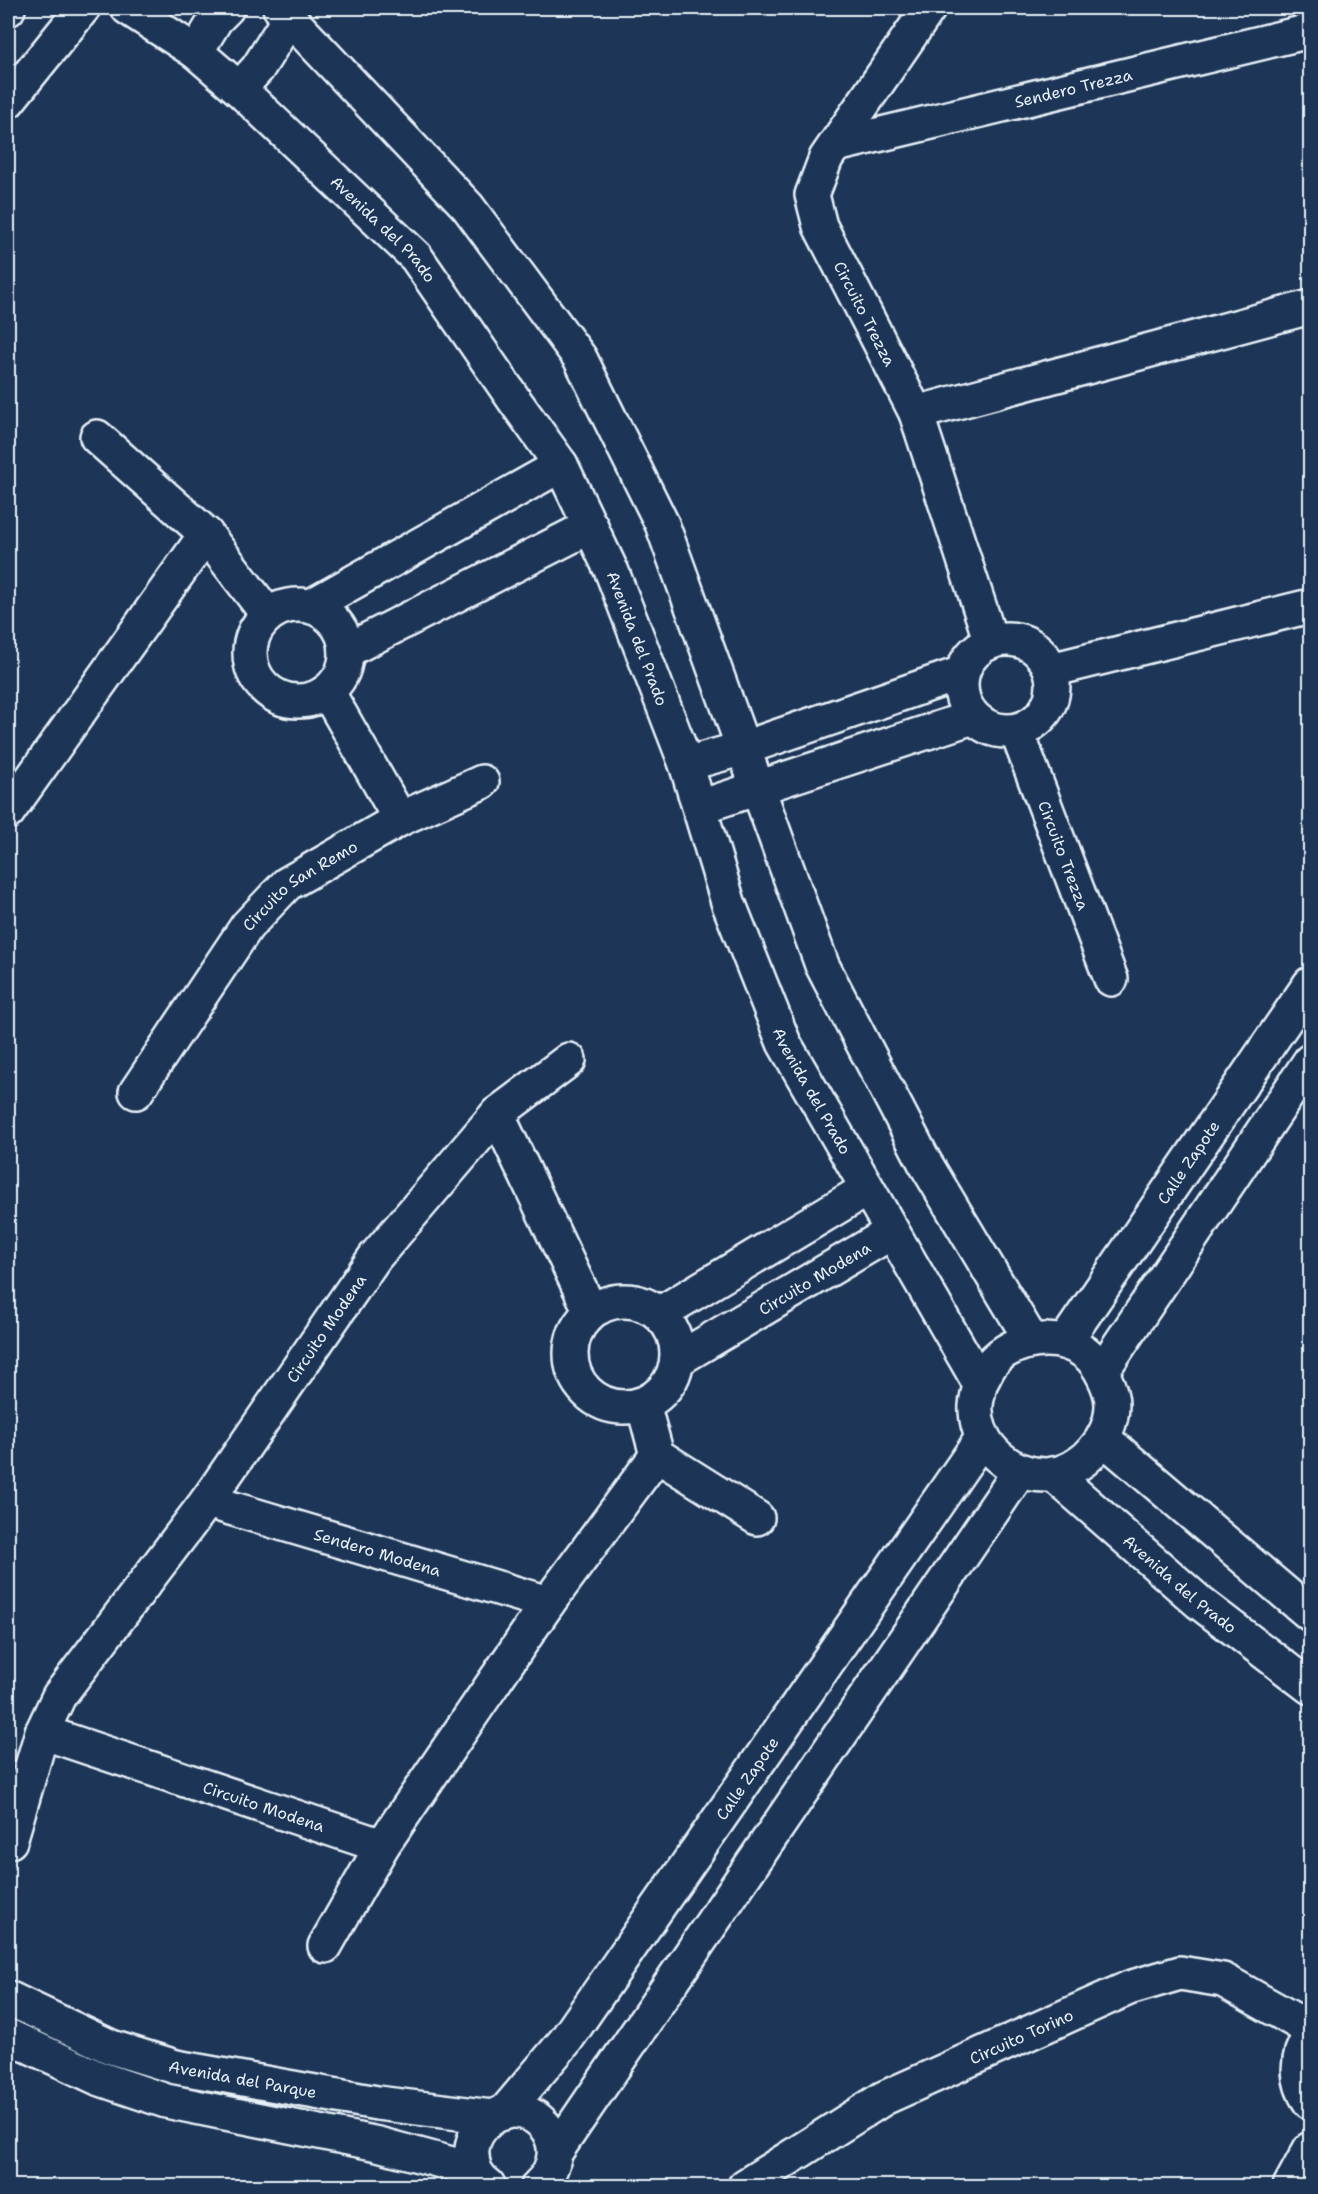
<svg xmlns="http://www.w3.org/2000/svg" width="1318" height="2194" font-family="'Shantell Sans',sans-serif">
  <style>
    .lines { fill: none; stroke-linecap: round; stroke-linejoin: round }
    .minor-casing { stroke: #e8f1f8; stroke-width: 38 }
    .minor { stroke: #1d3557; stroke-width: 33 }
    .labels { text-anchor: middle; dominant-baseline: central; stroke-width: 4.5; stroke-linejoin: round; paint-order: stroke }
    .street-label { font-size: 16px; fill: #e8f1f8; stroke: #1d3557 }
  </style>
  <rect width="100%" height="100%" fill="#1d3557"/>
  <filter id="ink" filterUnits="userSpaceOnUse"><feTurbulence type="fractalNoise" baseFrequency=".0167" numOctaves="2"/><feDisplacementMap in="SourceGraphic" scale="12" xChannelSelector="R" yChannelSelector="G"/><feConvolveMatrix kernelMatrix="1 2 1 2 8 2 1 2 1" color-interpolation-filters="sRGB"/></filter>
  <g filter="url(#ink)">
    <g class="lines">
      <defs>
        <g id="minor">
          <path id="s1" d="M 128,8 L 196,52 L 239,89 L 416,257 L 515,401 L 561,465 L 612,572 L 686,764 L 728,902 L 784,1043 L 980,1384 C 979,1392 975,1402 976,1411 C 978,1448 1011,1475 1046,1475 C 1064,1474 1082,1464 1093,1451 C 1104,1439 1112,1422 1112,1405 C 1112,1389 1099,1363 1086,1353 C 1059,1332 1013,1337 991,1364 C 987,1370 984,1377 980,1384"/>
          <path d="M 280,8 L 468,207 L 580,358 L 662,524 L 822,965 L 924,1161 L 1031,1340"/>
          <path id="s2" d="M 929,8 L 826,158 L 812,195 L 820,226 L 916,413 L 991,642"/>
          <path d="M 8,9 L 8,8"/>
          <path d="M 196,52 L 216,19 L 227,8"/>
          <path d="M 239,89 L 258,68 L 290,17"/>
          <path d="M 8,101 L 83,8"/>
          <path id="s3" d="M 836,145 L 1310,31"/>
          <path d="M 916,413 L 1310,307"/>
          <path d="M 97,437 L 206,534 L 268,615"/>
          <circle cx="298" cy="653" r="48"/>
          <path d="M 311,606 L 561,465"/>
          <circle cx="1007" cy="685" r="46"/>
          <path d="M 346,651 L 591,526"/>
          <path d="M 1051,670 L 1310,606"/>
          <path d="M 327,691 L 400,819"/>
          <path id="s4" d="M 1017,732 L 1111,979"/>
          <path d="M 686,764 L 744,748 L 962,673"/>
          <path d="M 700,807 L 973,717"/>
          <path d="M 8,812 L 206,534"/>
          <path id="s5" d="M 136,1092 L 247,926 L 287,884 L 400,819 L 482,782"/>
          <path d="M 497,1114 L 591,1312"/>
          <circle cx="624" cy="1354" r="53"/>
          <path d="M 659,1314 L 867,1189"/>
          <path id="s6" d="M 1065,1342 L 1310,984"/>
          <path id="s7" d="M 677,1360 L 892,1232"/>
          <path d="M 1102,1371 L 1310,1061"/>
          <path d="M 643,1404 L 657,1455 L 757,1518"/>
          <path d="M 1104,1439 L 1310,1614"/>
          <path id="s8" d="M 1053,1474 L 1200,1603 L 1310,1687"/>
          <path id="s9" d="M 207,1501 L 548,1603"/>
          <path id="s10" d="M 42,1732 L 382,1846"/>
          <path id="s11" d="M 10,1841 L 42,1732 L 59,1696 L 207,1501 L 375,1257 L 497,1114 L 569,1060"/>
          <path d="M 325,1946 L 382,1846 L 548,1603 L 657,1455"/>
          <path id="s12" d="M 8,1998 L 111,2047 L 176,2067 L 377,2103 L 492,2117"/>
          <path d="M 8,2036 L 98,2078 L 166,2101 L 378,2144 L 474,2170"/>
          <path d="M 1310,2036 C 1296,2056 1295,2081 1310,2102"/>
          <path id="s13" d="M 504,2113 L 566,2040 L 983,1437"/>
          <path d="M 555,2153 L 1020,1471"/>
          <path d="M 488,2185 C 476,2177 471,2164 472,2149 C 473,2139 479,2129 487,2122 C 527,2087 582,2144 538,2186"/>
          <path id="s14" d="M 745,2186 L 884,2098 L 1129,1988 L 1180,1973 L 1223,1980 L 1310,2029"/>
          <path d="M 1290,2186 L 1310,2149"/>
        </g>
      </defs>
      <!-- minor casing -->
      <use href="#minor" class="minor-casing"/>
      <!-- minor -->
      <use href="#minor" class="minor"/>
    </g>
  </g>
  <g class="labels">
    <!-- street labels -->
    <g class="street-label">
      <text stroke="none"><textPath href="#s3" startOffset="244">Sendero Trezza</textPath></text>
      <text stroke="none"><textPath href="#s1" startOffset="339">Avenida del Prado</textPath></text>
      <text stroke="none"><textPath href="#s2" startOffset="352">Circuito Trezza</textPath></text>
      <text stroke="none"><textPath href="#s1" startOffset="825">Avenida del Prado</textPath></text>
      <text stroke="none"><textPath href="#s4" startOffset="132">Circuito Trezza</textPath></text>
      <text stroke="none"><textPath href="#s5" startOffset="267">Circuito San Remo</textPath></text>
      <text stroke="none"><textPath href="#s1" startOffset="1311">Avenida del Prado</textPath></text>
      <text stroke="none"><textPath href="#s6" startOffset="218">Calle Zapote</textPath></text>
      <text stroke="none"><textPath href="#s7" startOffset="160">Circuito Modena</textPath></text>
      <text stroke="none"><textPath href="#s11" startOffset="608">Circuito Modena</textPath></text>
      <text stroke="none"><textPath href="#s9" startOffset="178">Sendero Modena</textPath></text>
      <text stroke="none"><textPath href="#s8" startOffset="168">Avenida del Prado</textPath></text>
      <text stroke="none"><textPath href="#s13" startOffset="414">Calle Zapote</textPath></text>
      <text stroke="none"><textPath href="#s10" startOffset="234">Circuito Modena</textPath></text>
      <text stroke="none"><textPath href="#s14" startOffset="315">Circuito Torino</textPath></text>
      <text stroke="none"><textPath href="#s12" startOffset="250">Avenida del Parque</textPath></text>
    </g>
  </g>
  <!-- margin -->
  <rect width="1318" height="2194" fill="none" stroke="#1d3557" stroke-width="30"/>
  <rect x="15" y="15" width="1288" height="2164" fill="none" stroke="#e8f1f8" stroke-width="2" filter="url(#ink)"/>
</svg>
